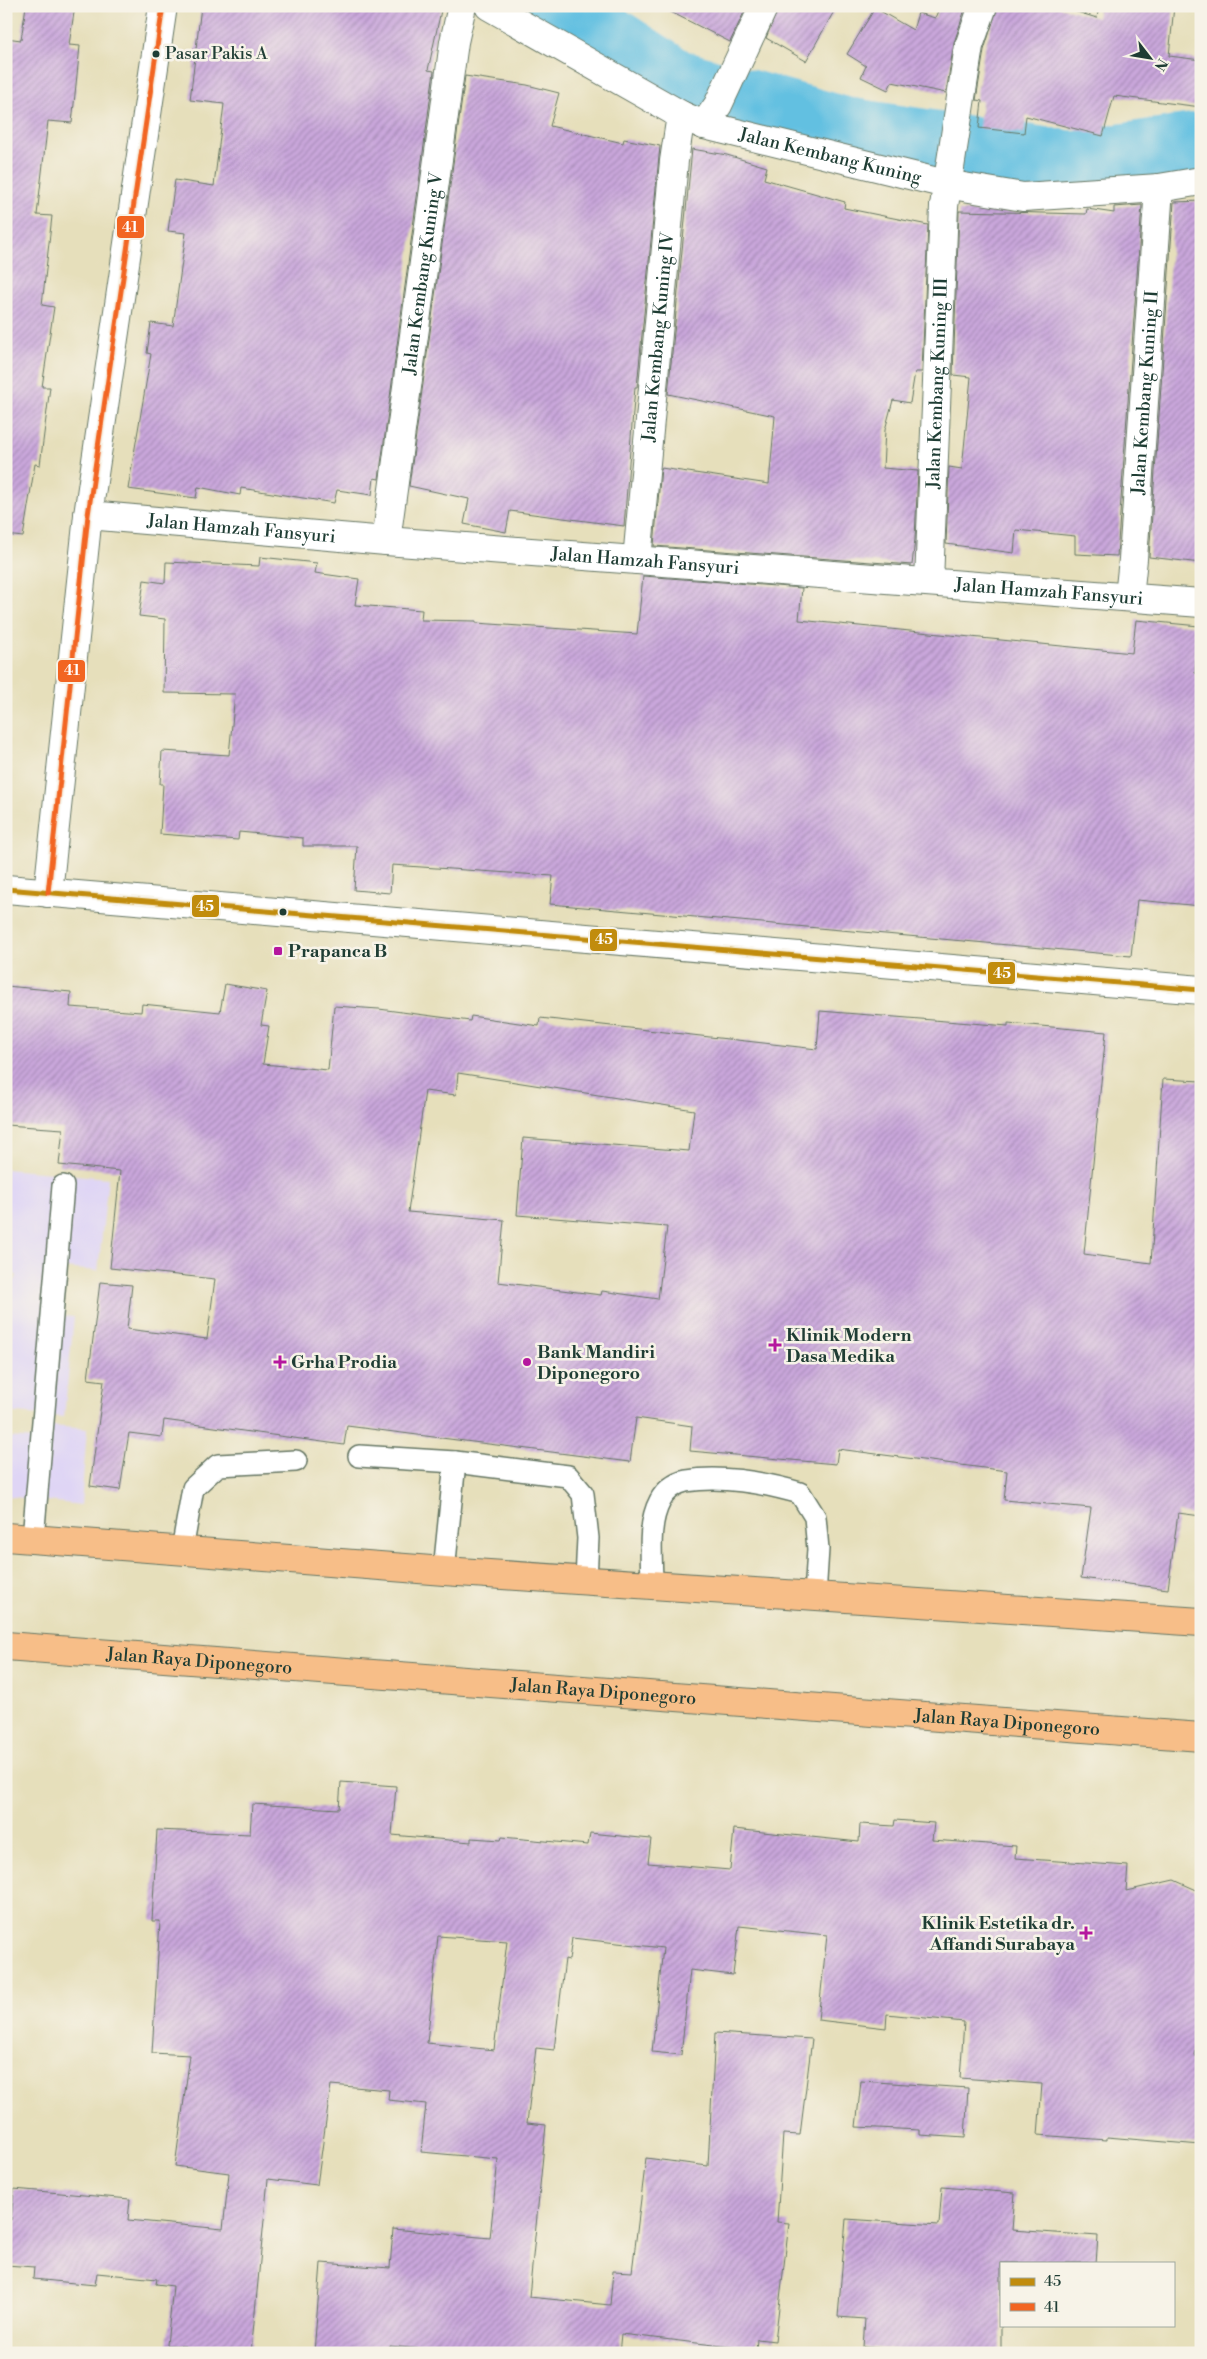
<svg xmlns="http://www.w3.org/2000/svg" width="1207" height="2359" font-family="'Libre Bodoni',serif">
  <style>
    .built { fill: #dfd5f5 }
    .lines { fill: none; stroke-linecap: round; stroke-linejoin: round }
    .river { stroke: #62c0e1; stroke-width: 66 }
    .building { fill: url(#building-hatch); fill-rule: evenodd }
    .lane-casing { stroke: #657663; stroke-width: 24 }
    .street-casing { stroke: #657663; stroke-width: 30 }
    .highway-casing { stroke: #657663; stroke-width: 30 }
    .lane { stroke: #fff; stroke-width: 21 }
    .street { stroke: #fff; stroke-width: 28 }
    .highway { stroke: #f7be88; stroke-width: 28 }
    .bus-1-casing { stroke: #f7f3e8; stroke-width: 9 }
    .bus-2-casing { stroke: #f7f3e8; stroke-width: 9 }
    .bus-1 { stroke: #c18c0d; stroke-width: 5 }
    .bus-2 { stroke: #f26522; stroke-width: 5 }
    .bus-dot { fill: #1f3d34; stroke: #f7f3e8; stroke-width: 2 }
    .poi-dot { fill: #b5179e; stroke: #f7f3e8; stroke-width: 2 }
    .labels { text-anchor: middle; dominant-baseline: central; stroke-width: 5; stroke-linejoin: round; paint-order: stroke }
    .bus-label { font-size: 17px; fill: #1f3d34; stroke: #f7f3e8; text-anchor: start }
    .street-label { font-size: 18px; fill: #1f3d34; stroke: #f7f3e8 }
    .poi-label { font-size: 18px; font-weight: bold; fill: #1f3d34; stroke: #f7f3e8; text-anchor: start }
    .line-badge { stroke: #f7f3e8; stroke-width: 2 }
    .badge-label { font-size: 14px; text-anchor: middle; font-weight: bold; fill: #fff }
  </style>
  <defs>
    <pattern id="building-hatch" width="6" height="6" patternUnits="userSpaceOnUse" patternTransform="scale(1.25)"><rect width="6" height="6" fill="#caa7dc"/><path d="M-1 1l2-2M0 6l6-6M5 7l2-2" fill="none" stroke="#a389b3"/></pattern>
  </defs>
  <rect width="100%" height="100%" fill="#f7f3e8"/>
  <filter id="ink" filterUnits="userSpaceOnUse"><feTurbulence type="fractalNoise" baseFrequency=".02" numOctaves="2"/><feDisplacementMap in="SourceGraphic" scale="10" xChannelSelector="R" yChannelSelector="G"/><feConvolveMatrix kernelMatrix="1 2 1 2 8 2 1 2 1" color-interpolation-filters="sRGB"/></filter>
  <filter id="wash" filterUnits="userSpaceOnUse"><feTurbulence type="fractalNoise" baseFrequency=".0096" numOctaves="4" result="noise"/><feDisplacementMap in="SourceGraphic" scale="20" xChannelSelector="R" yChannelSelector="G"/><feGaussianBlur stdDeviation="1.12" result="paint"/><feColorMatrix in="noise" values="0 0 0 0 0 0 0 0 0 0 0 0 0 0 0 0 0 1.4 0 .05"/><feComposite in="paint" operator="in"/></filter>
  <g filter="url(#wash)">
    <rect width="100%" height="100%" fill="#e6dfbb"/>
    <!-- built -->
    <g class="built">
      <path d="M 6,1169 L 108,1178 L 98,1271 L 52,1267 L 46,1315 L 74,1317 L 64,1417 L 6,1412 L 6,1388 L 12,1336 L 6,1336 L 6,1279 L 16,1280 L 17,1275 L 6,1273 Z"/>
      <path d="M 51,1426 L 87,1429 L 81,1505 L 6,1496 L 6,1437 L 49,1440 Z"/>
    </g>
    <g class="lines">
      <!-- river -->
      <path class="river" d="M 559,6 L 676,82 L 845,130 L 1071,164 L 1201,145"/>
    </g>
    <g id="blocks">
      <!-- building -->
      <g class="building">
        <path d="M 26,6 L 75,6 L 69,45 L 80,46 L 72,123 L 48,121 L 37,215 L 52,216 L 42,305 L 54,307 L 42,387 L 50,387 L 40,465 L 35,464 L 23,537 L 6,535 L 6,38 L 21,40 Z"/>
        <path d="M 201,6 L 442,6 L 428,70 L 434,71 L 379,479 L 374,478 L 372,495 L 337,490 L 334,503 L 241,488 L 240,495 L 198,487 L 196,498 L 128,489 L 151,354 L 147,353 L 151,323 L 173,326 L 186,233 L 168,231 L 175,180 L 214,186 L 224,104 L 190,100 Z"/>
        <path d="M 659,6 L 747,6 L 730,42 Z"/>
        <path d="M 779,6 L 837,6 L 806,61 L 766,38 Z"/>
        <path d="M 940,6 L 966,6 L 954,43 L 946,93 L 892,82 L 888,90 L 861,77 L 866,66 L 847,54 L 875,8 L 913,30 L 918,13 L 935,18 Z"/>
        <path d="M 998,6 L 1057,6 L 1097,18 L 1099,6 L 1174,6 L 1169,56 L 1201,60 L 1201,107 L 1114,96 L 1103,136 L 1026,116 L 1024,133 L 979,128 L 982,101 L 976,100 L 984,50 Z"/>
        <path d="M 465,76 L 527,85 L 559,93 L 550,126 L 623,143 L 624,139 L 660,146 L 637,387 L 635,387 L 624,526 L 510,511 L 506,532 L 464,524 L 469,499 L 409,486 Z"/>
        <path d="M 692,149 L 727,155 L 767,167 L 764,179 L 845,202 L 844,208 L 928,225 L 922,372 L 915,372 L 910,403 L 893,400 L 885,430 L 883,468 L 918,471 L 915,539 L 912,565 L 654,546 L 661,468 L 769,484 L 775,416 L 668,394 Z"/>
        <path d="M 1201,201 L 1201,563 L 1149,557 L 1174,202 Z"/>
        <path d="M 1142,205 L 1117,556 L 1075,554 L 1075,536 L 1016,530 L 1014,553 L 946,544 L 949,467 L 962,469 L 971,377 L 953,375 L 959,211 L 1086,214 L 1087,209 L 1114,213 L 1114,207 Z"/>
        <path d="M 260,557 L 317,563 L 315,573 L 359,579 L 355,605 L 422,610 L 421,620 L 476,621 L 476,623 L 637,634 L 643,576 L 802,588 L 799,620 L 1132,653 L 1136,620 L 1199,626 L 1195,673 L 1201,674 L 1201,906 L 1137,900 L 1131,956 L 550,904 L 553,876 L 392,865 L 390,893 L 354,890 L 357,846 L 303,846 L 303,838 L 239,832 L 238,840 L 160,834 L 163,784 L 160,784 L 162,751 L 229,755 L 235,694 L 164,693 L 165,619 L 139,616 L 144,580 L 165,583 L 166,562 L 259,566 Z"/>
        <path d="M 225,984 L 267,991 L 261,1025 L 269,1026 L 263,1064 L 328,1070 L 334,1006 L 379,1009 L 470,1021 L 471,1016 L 539,1026 L 540,1018 L 817,1049 L 820,1011 L 1008,1026 L 1008,1023 L 1106,1032 L 1084,1254 L 1151,1263 L 1163,1079 L 1201,1081 L 1201,1516 L 1178,1513 L 1168,1589 L 1081,1578 L 1091,1508 L 1004,1500 L 1007,1471 L 838,1449 L 836,1464 L 690,1451 L 692,1426 L 636,1418 L 630,1462 L 347,1426 L 344,1445 L 164,1420 L 162,1437 L 129,1433 L 120,1490 L 90,1486 L 104,1381 L 88,1379 L 100,1282 L 132,1285 L 127,1329 L 207,1339 L 215,1279 L 110,1268 L 120,1171 L 59,1165 L 63,1129 L 6,1125 L 6,986 L 71,992 L 70,1007 L 141,1012 L 142,1004 L 220,1012 ZM 458,1073 L 694,1110 L 689,1151 L 523,1138 L 517,1215 L 667,1227 L 658,1299 L 602,1291 L 601,1295 L 498,1282 L 504,1220 L 408,1212 L 425,1091 L 456,1095 Z"/>
        <path d="M 341,1782 L 396,1786 L 392,1835 L 471,1842 L 471,1838 L 501,1840 L 502,1837 L 588,1845 L 590,1833 L 651,1839 L 648,1863 L 730,1870 L 734,1829 L 859,1842 L 860,1824 L 894,1826 L 895,1820 L 934,1823 L 932,1840 L 1016,1846 L 1015,1858 L 1128,1866 L 1126,1891 L 1174,1880 L 1201,1892 L 1201,2019 L 1195,2056 L 1201,2056 L 1201,2145 L 1107,2137 L 1107,2140 L 1038,2135 L 1042,2084 L 960,2078 L 964,2022 L 887,2014 L 886,2028 L 818,2020 L 827,1935 L 739,1926 L 733,1975 L 690,1970 L 681,2055 L 652,2052 L 663,1948 L 572,1938 L 569,1960 L 565,1959 L 554,2050 L 536,2048 L 527,2123 L 546,2125 L 529,2297 L 610,2305 L 613,2271 L 632,2272 L 646,2158 L 708,2166 L 715,2033 L 812,2039 L 800,2135 L 783,2134 L 777,2222 L 789,2223 L 775,2341 L 757,2339 L 756,2350 L 621,2334 L 619,2353 L 462,2353 L 390,2346 L 390,2353 L 314,2353 L 321,2263 L 390,2268 L 393,2229 L 490,2238 L 498,2159 L 421,2152 L 426,2104 L 388,2100 L 389,2090 L 331,2085 L 317,2185 L 268,2179 L 251,2353 L 185,2353 L 185,2346 L 167,2345 L 173,2286 L 156,2284 L 157,2279 L 97,2273 L 95,2285 L 33,2279 L 34,2267 L 6,2265 L 6,2220 L 11,2220 L 14,2189 L 130,2199 L 128,2220 L 223,2229 L 229,2173 L 175,2166 L 190,2055 L 152,2053 L 160,1921 L 152,1921 L 157,1830 L 250,1834 L 252,1804 L 339,1809 ZM 438,1936 L 507,1941 L 494,2050 L 427,2043 Z"/>
        <path d="M 861,2081 L 968,2088 L 965,2138 L 920,2135 L 920,2130 L 856,2127 Z"/>
        <path d="M 942,2187 L 1015,2193 L 1012,2230 L 1098,2236 L 1096,2263 L 1001,2263 L 1001,2353 L 900,2353 L 900,2350 L 863,2347 L 865,2319 L 838,2317 L 846,2219 L 939,2225 Z"/>
      </g>
    </g>
  </g>
  <g filter="url(#ink)">
    <use href="#blocks" fill-opacity="0" stroke="#657663" stroke-width="1"/>
    <g class="lines">
      <defs>
        <g id="lane">
          <path d="M 359,1456 L 455,1462 L 568,1476 L 583,1494 L 588,1538 L 586,1580"/>
          <path d="M 33,1539 L 63,1186"/>
          <path d="M 182,1550 L 193,1488 L 218,1465 L 296,1461"/>
          <path d="M 444,1571 L 455,1462"/>
          <path d="M 652,1585 C 652,1558 647,1525 660,1501 C 665,1491 675,1483 686,1481 C 723,1475 765,1483 800,1493 L 815,1517 L 818,1549 L 815,1596"/>
        </g>
        <g id="street">
          <path id="s1" d="M 489,6 L 681,115 L 704,125 L 946,184 L 1023,197 L 1159,188 L 1201,181"/>
          <path d="M 704,125 L 718,105 L 764,6"/>
          <path id="s2" d="M 88,515 L 386,541 L 1201,603"/>
          <path id="s3" d="M 386,541 L 454,42 L 462,6"/>
          <path id="s4" d="M 637,560 L 674,161 L 681,115"/>
          <path id="s5" d="M 929,582 L 944,206 L 969,46 L 983,6"/>
          <path id="s6" d="M 1129,597 L 1133,559 L 1159,188"/>
          <path d="M 6,889 L 1201,990"/>
          <path d="M 48,893 L 88,515 L 163,6"/>
        </g>
        <g id="highway">
          <path d="M 6,1537 L 444,1571 L 1201,1622"/>
          <path id="s7" d="M 6,1646 L 1201,1737"/>
        </g>
      </defs>
      <!-- lane casing -->
      <use href="#lane" class="lane-casing"/>
      <!-- street casing -->
      <use href="#street" class="street-casing"/>
      <!-- highway casing -->
      <use href="#highway" class="highway-casing"/>
      <!-- lane -->
      <use href="#lane" class="lane"/>
      <!-- street -->
      <use href="#street" class="street"/>
      <!-- highway -->
      <use href="#highway" class="highway"/>
      <defs>
        <path id="bus-1" d="M 6,889 L 1201,990"/>
        <path id="bus-2" d="M 48,893 L 88,515 L 163,6"/>
      </defs>
      <!-- bus-1 casing -->
      <use href="#bus-1" class="bus-1-casing"/>
      <!-- bus-2 casing -->
      <use href="#bus-2" class="bus-2-casing"/>
      <!-- bus-1 -->
      <use href="#bus-1" class="bus-1"/>
      <!-- bus-2 -->
      <use href="#bus-2" class="bus-2"/>
    </g>
  </g>
  <!-- markers -->
  <g class="bus-dot">
    <circle cx="156" cy="54" r="4.5"/>
    <circle cx="283" cy="912" r="4.5"/>
  </g>
  <g class="poi-dot">
    <rect x="273" y="946" width="10" height="10" rx="2.5"/>
    <path d="M772.5 1337.5h5v5h5v5h-5v5h-5v-5h-5v-5h5z"/>
    <path d="M277.5 1354.5h5v5h5v5h-5v5h-5v-5h-5v-5h5z"/>
    <circle cx="527" cy="1362" r="5"/>
    <path d="M1083.5 1925.5h5v5h5v5h-5v5h-5v-5h-5v-5h5z"/>
  </g>
  <g class="labels">
    <!-- bus labels -->
    <g class="bus-label">
      <text x="165" y="54">Pasar Pakis A</text>
    </g>
    <!-- street labels -->
    <g class="street-label">
      <text stroke="none"><textPath href="#s1" startOffset="376">Jalan Kembang Kuning</textPath></text>
      <text stroke="none"><textPath href="#s3" startOffset="270">Jalan Kembang Kuning V</textPath></text>
      <text stroke="none"><textPath href="#s4" startOffset="224">Jalan Kembang Kuning IV</textPath></text>
      <text stroke="none"><textPath href="#s5" startOffset="199">Jalan Kembang Kuning III</textPath></text>
      <text stroke="none"><textPath href="#s6" startOffset="205">Jalan Kembang Kuning II</textPath></text>
      <text stroke="none"><textPath href="#s2" startOffset="154">Jalan Hamzah Fansyuri</textPath></text>
      <text stroke="none"><textPath href="#s2" startOffset="559">Jalan Hamzah Fansyuri</textPath></text>
      <text stroke="none"><textPath href="#s2" startOffset="964">Jalan Hamzah Fansyuri</textPath></text>
      <text stroke="none"><textPath href="#s7" startOffset="194">Jalan Raya Diponegoro</textPath></text>
      <text stroke="none"><textPath href="#s7" startOffset="599">Jalan Raya Diponegoro</textPath></text>
      <text stroke="none"><textPath href="#s7" startOffset="1004">Jalan Raya Diponegoro</textPath></text>
    </g>
    <!-- poi labels -->
    <g class="poi-label">
      <text x="288" y="951">Prapanca B</text>
      <text x="786" y="1335">Klinik Modern<tspan x="786" dy="21">Dasa Medika</tspan></text>
      <text x="537" y="1352">Bank Mandiri<tspan x="537" dy="21">Diponegoro</tspan></text>
      <text x="291" y="1362">Grha Prodia</text>
      <text x="1075" y="1923" text-anchor="end">Klinik Estetika dr.<tspan x="1075" dy="21">Affandi Surabaya</tspan></text>
    </g>
  </g>
  <g class="line-badge">
    <rect x="116" y="215" width="29" height="24" rx="5" fill="#f26522"/>
    <rect x="57" y="659" width="29" height="24" rx="5" fill="#f26522"/>
    <rect x="191" y="894" width="29" height="24" rx="5" fill="#c18c0d"/>
    <rect x="589" y="928" width="29" height="24" rx="5" fill="#c18c0d"/>
    <rect x="987" y="961" width="29" height="24" rx="5" fill="#c18c0d"/>
  </g>
  <g class="badge-label">
    <text x="130" y="232">41</text>
    <text x="72" y="675">41</text>
    <text x="205" y="911">45</text>
    <text x="604" y="944">45</text>
    <text x="1002" y="978">45</text>
  </g>
  <!-- margin -->
  <rect width="1207" height="2359" fill="none" stroke="#f7f3e8" stroke-width="25"/>
  <!-- legend -->
  <rect x="1000" y="2262" width="175" height="65" fill="#f7f3e8" stroke="#a1aaa0"/>
  <rect x="1010" y="2278" width="25" height="8" fill="#c18c0d" stroke="#a1aaa0"/>
  <text x="1044" y="2286" font-size="15" fill="#1f3d34">45</text>
  <rect x="1010" y="2303" width="25" height="8" fill="#f26522" stroke="#a1aaa0"/>
  <text x="1044" y="2312" font-size="15" fill="#1f3d34">41</text>
  <!-- north arrow -->
  <g transform="translate(1150 58) rotate(121)" stroke="#f7f3e8" stroke-width="4" paint-order="stroke">
  <path d="M0-4L9 19L0 12L-9 19Z" fill="#1f3d34"/>
  <text y="-8" font-size="14" font-weight="bold" text-anchor="middle" fill="#1f3d34">N</text>
  </g>
</svg>
